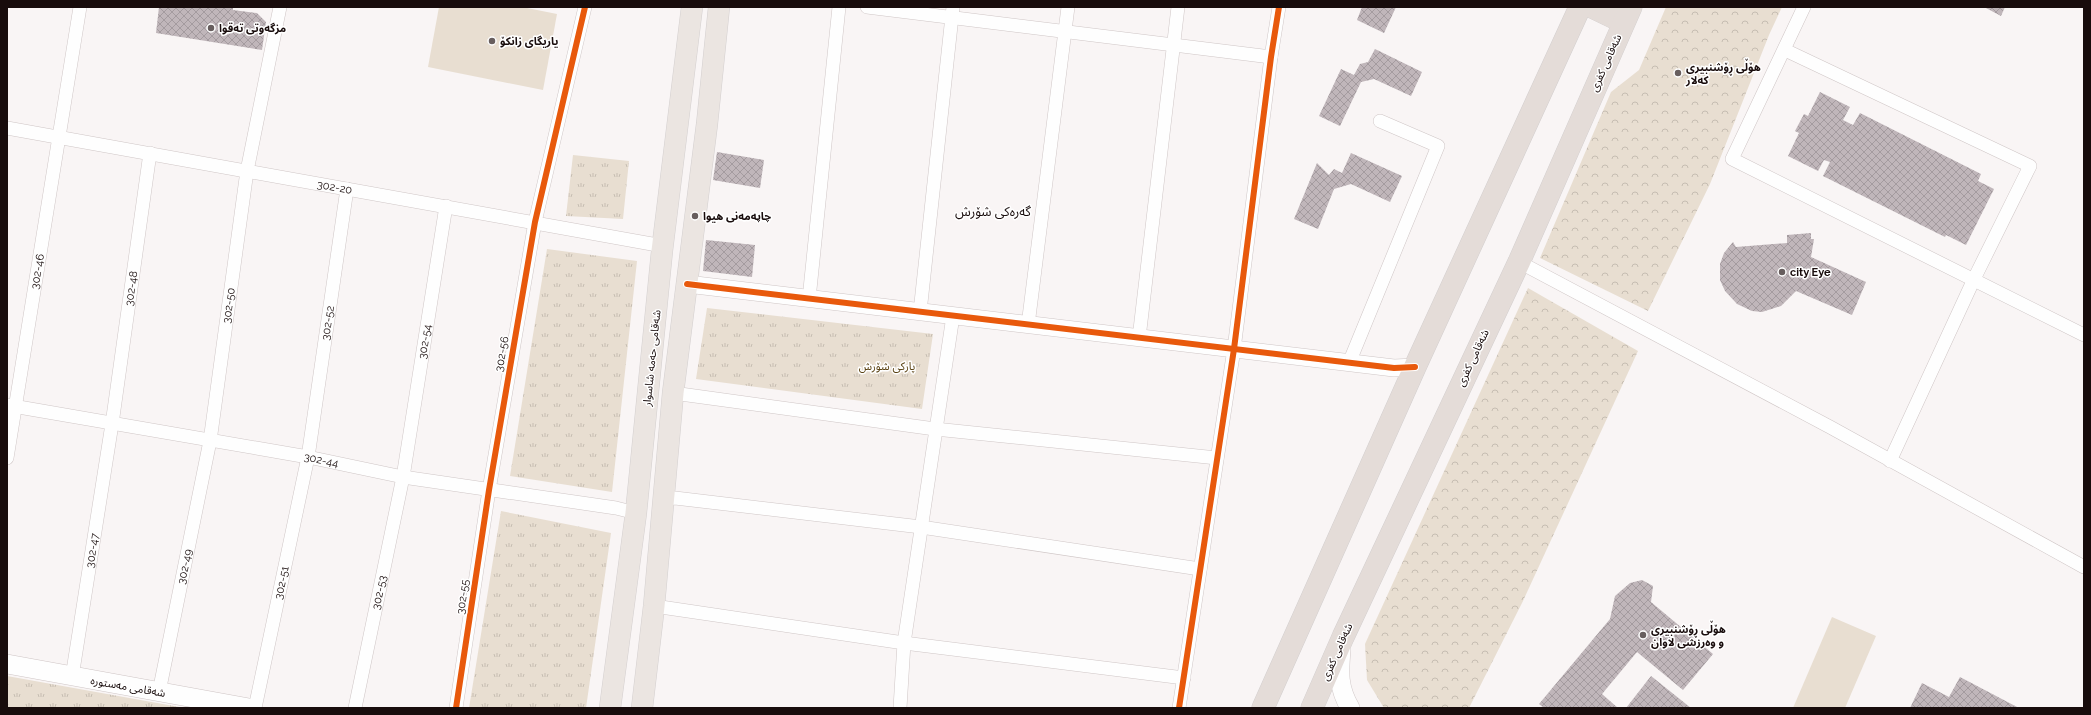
<svg xmlns="http://www.w3.org/2000/svg" width="2091" height="715" font-family="Raleway,'Noto Sans Arabic',sans-serif">
  <style>
    .forest { fill: url(#forest-crowns) }
    .park { fill: url(#park-tufts) }
    .pitch { fill: #e8ded1 }
    .building { fill: url(#building-cross-hatch) }
    .lines { fill: none; stroke-linecap: round; stroke-linejoin: round }
    .minor-casing { stroke: #cfc6c6; stroke-width: 14 }
    .tertiary-casing { stroke: #cfc6c6; stroke-width: 18 }
    .secondary-casing { stroke: #cfc6c6; stroke-width: 20 }
    .primary-casing { stroke: #d3cfcf; stroke-width: 22 }
    .trunk-casing { stroke: #d3cfcf; stroke-width: 23 }
    .minor { stroke: #fefefe; stroke-width: 13 }
    .tertiary { stroke: #fefefe; stroke-width: 17 }
    .secondary { stroke: #fefefe; stroke-width: 19 }
    .primary { stroke: #ebe5e1; stroke-width: 21 }
    .trunk { stroke: #e4dcd8; stroke-width: 22 }
    .cycleway-casing { stroke: #fff; stroke-width: 8 }
    .cycleway { stroke: #e8590c; stroke-width: 6 }
    .poi-dot { fill: #675e5e; stroke: #fff; stroke-width: 1.5 }
    .labels { text-anchor: middle; dominant-baseline: central; stroke-width: 3; stroke-linejoin: round; paint-order: stroke }
    .poi-label { font-size: 11px; font-weight: bold; fill: #180c0c; stroke: #fff; text-anchor: start }
    .street-label { font-size: 11px; fill: #180c0c; stroke: #fff }
    .park-label { font-size: 11px; fill: #594112; stroke: #fff }
    .quarter-label { font-size: 13px; fill: #180c0c; stroke: #fff }
  </style>
  <defs>
    <pattern id="forest-crowns" width="20" height="18" patternUnits="userSpaceOnUse"><rect width="20" height="18" fill="#e8ded1"/><path d="M2 6a3 3 0 1 1 6 0M12 15a3 3 0 1 1 6 0" fill="none" stroke="#c6bdb2"/></pattern>
    <pattern id="park-tufts" width="24" height="20" patternUnits="userSpaceOnUse"><rect width="24" height="20" fill="#e8ded1"/><path d="M3 7l-1-3M5 7V3M7 7l1-3M15 17l-1-3M17 17v-4M19 17l1-3" fill="none" stroke="#c6bdb2"/></pattern>
    <pattern id="building-cross-hatch" width="8" height="8" patternUnits="userSpaceOnUse"><rect width="8" height="8" fill="#c0b6ba"/><path d="M0 0l8 8M0 8l8-8" fill="none" stroke="#a49b9f"/></pattern>
  </defs>
  <rect width="100%" height="100%" fill="#f9f5f5"/>
  <!-- forest -->
  <g class="forest">
    <path d="M 1666,7 L 1782,7 L 1769,35 L 1710,184 L 1648,311 L 1540,258 L 1611,92 L 1639,70 Z"/>
    <path d="M 1528,288 L 1638,351 L 1523,601 L 1469,708 L 1384,708 L 1367,680 L 1365,644 Z"/>
  </g>
  <!-- park -->
  <g class="park">
    <path d="M 573,155 L 629,161 L 623,219 L 566,216 Z"/>
    <path d="M 547,249 L 637,261 L 612,492 L 510,476 Z"/>
    <path d="M 707,308 L 933,334 L 922,409 L 696,379 Z"/>
    <path d="M 501,511 L 611,533 L 586,708 L 469,708 Z"/>
    <path d="M 7,676 L 185,708 L 7,708 Z"/>
  </g>
  <!-- pitch -->
  <g class="pitch">
    <path d="M 439,7 L 522,7 L 557,14 L 543,90 L 428,67 Z"/>
    <path d="M 1832,617 L 1876,636 L 1845,708 L 1793,708 Z"/>
  </g>
  <!-- building -->
  <g class="building">
    <path d="M 159,7 L 233,7 L 233,10 L 257,13 L 266,22 L 262,50 L 156,33 Z"/>
    <path d="M 1362,7 L 1396,7 L 1384,33 L 1357,20 Z"/>
    <path d="M 1984,7 L 2005,7 L 2001,16 Z"/>
    <path d="M 1375,49 L 1422,72 L 1411,96 L 1374,79 L 1361,82 L 1340,126 L 1319,116 L 1341,69 L 1354,75 L 1360,64 L 1368,62 Z"/>
    <path d="M 1820,92 L 1850,107 L 1843,120 L 1853,125 L 1860,113 L 1981,174 L 1978,181 L 1994,189 L 1966,245 L 1946,235 L 1945,237 L 1823,176 L 1830,162 L 1824,160 L 1818,171 L 1788,156 L 1799,133 L 1795,131 L 1804,114 L 1808,116 Z"/>
    <path d="M 717,152 L 764,160 L 760,188 L 713,180 Z"/>
    <path d="M 1351,153 L 1402,176 L 1390,202 L 1351,184 L 1334,189 L 1318,229 L 1294,219 L 1317,163 L 1329,175 L 1334,169 L 1342,173 Z"/>
    <path d="M 1811,233 L 1811,239 L 1814,239 L 1811,257 L 1866,282 L 1852,315 L 1796,291 L 1781,306 L 1762,312 L 1752,311 L 1737,304 L 1725,291 L 1720,280 L 1720,264 L 1724,253 L 1733,242 L 1736,247 L 1787,243 L 1787,235 Z"/>
    <path d="M 706,240 L 755,245 L 752,277 L 703,271 Z"/>
    <path d="M 1642,580 L 1653,586 L 1651,602 L 1713,654 L 1683,690 L 1637,652 L 1602,694 L 1618,708 L 1544,708 L 1539,704 L 1610,619 L 1615,596 L 1630,583 Z"/>
    <path d="M 1651,676 L 1691,708 L 1626,708 Z"/>
    <path d="M 1960,677 L 2019,708 L 1910,708 L 1922,683 L 1949,697 Z"/>
  </g>
  <g class="lines">
    <defs>
      <g id="minor">
        <path d="M 867,7 L 1271,57"/>
        <path d="M 1804,7 L 1732,159 L 2084,335"/>
        <path d="M 1785,50 L 2030,166 L 1974,279 L 1890,461"/>
        <path id="s1" d="M 7,128 L 663,246"/>
        <path d="M 1519,262 L 1830,427 L 2084,567"/>
        <path d="M 809,299 L 839,7"/>
        <path d="M 920,312 L 953,7"/>
        <path d="M 1028,325 L 1068,7"/>
        <path d="M 1139,338 L 1178,7"/>
        <path d="M 1349,363 L 1438,146 L 1380,121"/>
        <path d="M 673,393 L 935,429 L 1217,458"/>
        <path id="s2" d="M 7,405 L 308,457 L 403,477 L 616,508 L 636,513"/>
        <path id="s3" d="M 7,458 L 80,7"/>
        <path d="M 663,499 L 675,498 L 921,527 L 1200,569"/>
        <path d="M 654,606 L 904,643 L 1184,678"/>
        <path id="s4" d="M 72,677 L 112,424 L 150,153"/>
        <path id="s5" d="M 159,692 L 210,441 L 247,171 L 280,7"/>
        <path id="s6" d="M 255,708 L 308,457 L 347,189"/>
        <path id="s7" d="M 355,708 L 403,477 L 446,206"/>
        <path d="M 456,708 L 489,490 L 535,222 L 585,7"/>
        <path d="M 900,708 L 904,643 L 953,316"/>
        <path d="M 1179,708 L 1234,349 L 1271,57 L 1279,7"/>
      </g>
      <path id="tertiary" d="M 687,284 L 1394,368 L 1415,367"/>
      <g id="secondary">
        <path d="M 1341,650 C 1339,673 1338,687 1350,708"/>
        <path d="M 7,664 L 249,708"/>
      </g>
      <g id="primary">
        <path d="M 610,708 L 636,513 L 662,251 L 692,7"/>
        <path d="M 642,708 L 654,606 L 673,393 L 707,124 L 719,7"/>
      </g>
      <g id="trunk">
        <path d="M 1592,7 L 1623,22"/>
        <path d="M 1263,708 L 1415,367 L 1580,7"/>
        <path d="M 1312,708 L 1343,637 L 1519,262 L 1631,7"/>
      </g>
    </defs>
    <!-- minor casing -->
    <use href="#minor" class="minor-casing"/>
    <!-- tertiary casing -->
    <use href="#tertiary" class="tertiary-casing"/>
    <!-- secondary casing -->
    <use href="#secondary" class="secondary-casing"/>
    <!-- primary casing -->
    <use href="#primary" class="primary-casing"/>
    <!-- trunk casing -->
    <use href="#trunk" class="trunk-casing"/>
    <!-- minor -->
    <use href="#minor" class="minor"/>
    <!-- tertiary -->
    <use href="#tertiary" class="tertiary"/>
    <!-- secondary -->
    <use href="#secondary" class="secondary"/>
    <!-- primary -->
    <use href="#primary" class="primary"/>
    <!-- trunk -->
    <use href="#trunk" class="trunk"/>
    <defs>
      <g id="cycleway">
        <path d="M 687,284 L 1394,368 L 1415,367"/>
        <path d="M 456,708 L 489,490 L 535,222 L 585,7"/>
        <path d="M 1179,708 L 1234,349 L 1271,57 L 1279,7"/>
      </g>
    </defs>
    <!-- cycleway casing -->
    <use href="#cycleway" class="cycleway-casing"/>
    <!-- cycleway -->
    <use href="#cycleway" class="cycleway"/>
  </g>
  <!-- markers -->
  <g class="poi-dot">
    <circle cx="211" cy="28" r="4"/>
    <circle cx="492" cy="41" r="4"/>
    <circle cx="1678" cy="73" r="4"/>
    <circle cx="695" cy="216" r="4"/>
    <circle cx="1782" cy="272" r="4"/>
    <circle cx="1643" cy="635" r="4"/>
  </g>
  <g class="labels">
    <!-- poi labels -->
    <g class="poi-label">
      <text x="219" y="28">مزگه‌وتی ته‌قوا</text>
      <text x="500" y="41">یاریگای زانکۆ</text>
      <text x="1686" y="67">هۆڵی ڕۆشنبیری<tspan x="1686" dy="13">کەلار</tspan></text>
      <text x="703" y="216">چاپەمەنی هیوا</text>
      <text x="1790" y="272">city Eye</text>
      <text x="1651" y="629">هۆڵی ڕۆشنبیری<tspan x="1651" dy="13">و وەرزشی لاوان</tspan></text>
    </g>
    <!-- street labels -->
    <g class="street-label">
      <text transform="translate(1606 63) rotate(-66)">شەقامی کفری</text>
      <text stroke="none"><textPath href="#s1" startOffset="333">302-20</textPath></text>
      <text stroke="none"><textPath href="#s3" startOffset="189">302-46</textPath></text>
      <text stroke="none"><textPath href="#s4" startOffset="393">302-48</textPath></text>
      <text stroke="none"><textPath href="#s5" startOffset="393">302-50</textPath></text>
      <text stroke="none"><textPath href="#s6" startOffset="392">302-52</textPath></text>
      <text stroke="none"><textPath href="#s7" startOffset="373">302-54</textPath></text>
      <text transform="translate(502 354) rotate(-80)">302-56</text>
      <text transform="translate(652 358) rotate(-84)">شەقامی حەمە شاسوار</text>
      <text transform="translate(1473 358) rotate(-65)">شەقامی کفری</text>
      <text stroke="none"><textPath href="#s2" startOffset="319">302-44</textPath></text>
      <text stroke="none"><textPath href="#s4" startOffset="128">302-47</textPath></text>
      <text stroke="none"><textPath href="#s5" startOffset="128">302-49</textPath></text>
      <text stroke="none"><textPath href="#s6" startOffset="128">302-51</textPath></text>
      <text stroke="none"><textPath href="#s7" startOffset="118">302-53</textPath></text>
      <text transform="translate(463 597) rotate(-82)">302-55</text>
      <text transform="translate(1337 652) rotate(-66)">شەقامی کفری</text>
      <text transform="translate(128 687) rotate(10)">شەقامی مەستورە</text>
    </g>
    <!-- park labels -->
    <g class="park-label">
      <text x="887" y="366">پارکی شۆرش</text>
    </g>
    <!-- quarter labels -->
    <g class="quarter-label">
      <text x="993" y="211">گەرەکی شۆرش</text>
    </g>
  </g>
  <!-- border -->
  <rect width="2091" height="715" fill="none" stroke="#180c0c" stroke-width="16"/>
</svg>
